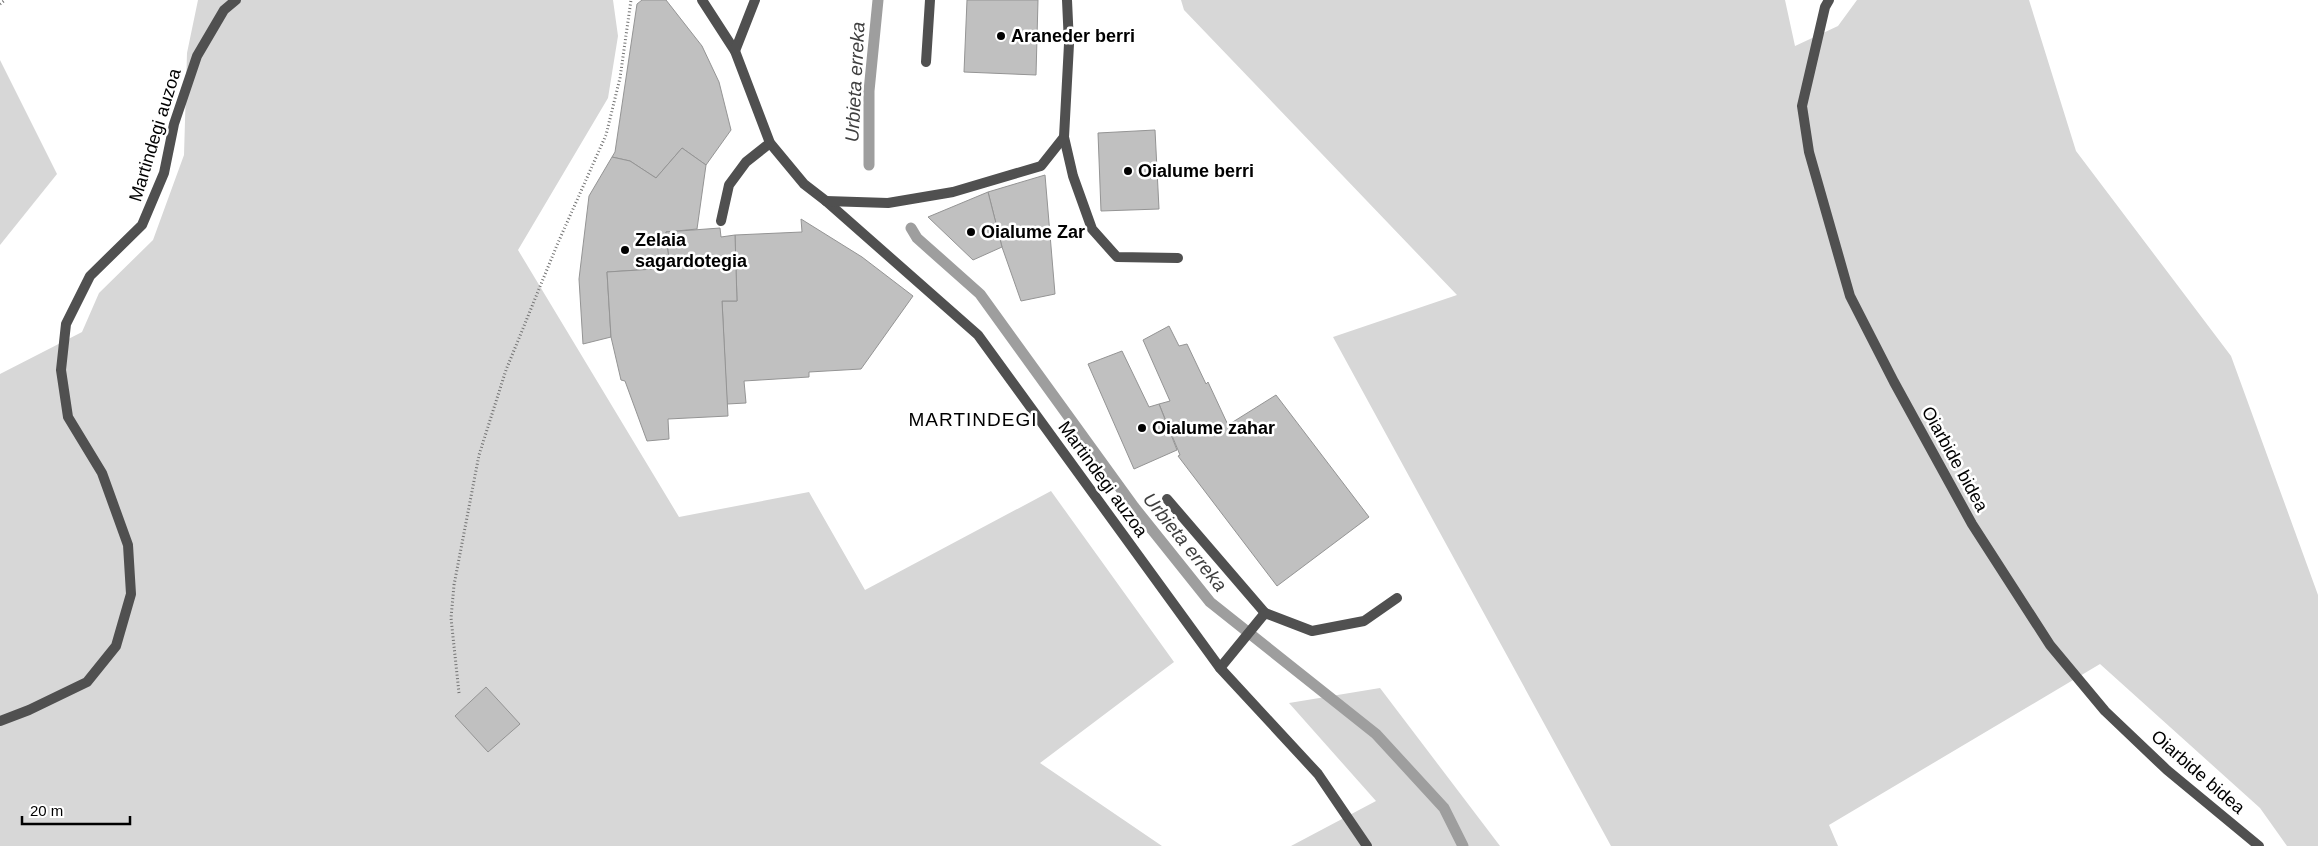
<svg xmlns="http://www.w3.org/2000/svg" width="2318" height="846" font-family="Arial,sans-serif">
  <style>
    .green { fill: #d7d7d7 }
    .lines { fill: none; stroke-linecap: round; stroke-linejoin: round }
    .stream { stroke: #9e9e9e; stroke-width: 11 }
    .building { fill: #c0c0c0; stroke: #949494 }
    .path { stroke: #727272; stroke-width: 3; stroke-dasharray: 1 2.5; stroke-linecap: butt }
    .service { stroke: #505050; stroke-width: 10 }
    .minor { stroke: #505050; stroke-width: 10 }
    .poi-dot { fill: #000; stroke: #fff; stroke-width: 2 }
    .labels { text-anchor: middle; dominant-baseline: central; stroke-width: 5; stroke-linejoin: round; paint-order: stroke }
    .poi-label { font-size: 18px; font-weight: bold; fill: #000; stroke: #fff; text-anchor: start }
    .street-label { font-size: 18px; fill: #000; stroke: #fff }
    .water-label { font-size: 19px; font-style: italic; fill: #3f3f3f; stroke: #fff }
    .neighbourhood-label { font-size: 19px; letter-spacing: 1px; fill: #000; stroke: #fff }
  </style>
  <rect width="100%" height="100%" fill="#fff"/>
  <!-- green -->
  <g class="green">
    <path d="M 198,0 L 613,0 L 618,36 L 608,98 L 518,250 L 679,517 L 809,492 L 865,590 L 1051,491 L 1174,662 L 1040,763 L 1162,846 L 0,846 L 0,374 L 82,332 L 99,293 L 153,240 L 184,155 L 187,53 Z"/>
    <path d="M 1181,0 L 1785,0 L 1795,46 L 1838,26 L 1857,0 L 2029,0 L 2076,151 L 2231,356 L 2318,595 L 2318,846 L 2287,846 L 2260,808 L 2100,664 L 1829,825 L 1838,846 L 1611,846 L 1333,337 L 1457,295 L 1184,10 Z"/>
    <path d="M 0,60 L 57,174 L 0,245 Z"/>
    <path d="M 1380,688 L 1500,846 L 1291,846 L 1376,801 L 1289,703 Z"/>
  </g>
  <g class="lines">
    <!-- stream -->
    <g class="stream">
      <path d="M 869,165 L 869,91 L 878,0"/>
      <path d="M 911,228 L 917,238 L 980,294 L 1134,507 L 1210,602 L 1376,734 L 1444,808 L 1463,846"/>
    </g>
  </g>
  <!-- building -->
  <g class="building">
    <path d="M 642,0 L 666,0 L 702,46 L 719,82 L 731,130 L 706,165 L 682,148 L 656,178 L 630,161 L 612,157 L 615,152 L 637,4 Z"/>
    <path d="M 967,0 L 1038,0 L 1036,75 L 964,72 Z"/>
    <path d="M 1155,130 L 1159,209 L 1101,211 L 1098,133 Z"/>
    <path d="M 682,148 L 706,165 L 697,229 L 666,232 L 670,268 L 607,272 L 611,337 L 583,344 L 579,279 L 589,196 L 612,157 L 630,161 L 656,178 Z"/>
    <path d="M 1045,175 L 1055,294 L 1021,301 L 1002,247 L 988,192 Z"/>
    <path d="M 988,192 L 1002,247 L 973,260 L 928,217 Z"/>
    <path d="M 801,219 L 862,257 L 913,296 L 861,369 L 809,372 L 809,377 L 744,381 L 746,403 L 727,404 L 722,301 L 737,301 L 735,235 L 802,232 Z"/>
    <path d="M 720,228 L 721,237 L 735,235 L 737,301 L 722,301 L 728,416 L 668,419 L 669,439 L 647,441 L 625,381 L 621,380 L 611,337 L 607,272 L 670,268 L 666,232 Z"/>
    <path d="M 1169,326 L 1179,346 L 1187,344 L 1206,384 L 1208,382 L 1228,425 L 1276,395 L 1369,517 L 1277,586 L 1178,456 L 1180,455 L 1159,404 L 1170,401 L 1143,340 Z"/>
    <path d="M 1122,351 L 1149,407 L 1159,404 L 1177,450 L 1134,469 L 1088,364 Z"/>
    <path d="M 486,687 L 520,724 L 488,752 L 455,716 Z"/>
  </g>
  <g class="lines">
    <!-- path -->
    <g class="path">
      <path d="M 0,4 L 5,0"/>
      <path d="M 459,693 L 451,618 L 454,585 L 479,455 L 506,370 L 557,245 L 606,135 L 620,78 L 631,0"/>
    </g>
    <!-- service -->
    <g class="service">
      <path d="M 721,221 L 729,185 L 746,162 L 770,143"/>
      <path d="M 1167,499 L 1265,613"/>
      <path d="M 1220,668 L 1265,613 L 1312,631 L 1364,621 L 1397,598"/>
    </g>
    <!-- minor -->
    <g class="minor">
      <path d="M 702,0 L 735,51 L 770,143 L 804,184 L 826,201 L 978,335 L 1220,668 L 1318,774 L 1367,846"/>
      <path d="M 1829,0 L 1825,7 L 1802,106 L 1809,152 L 1850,296 L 1894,382 L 1972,524 L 2050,645 L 2105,711 L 2167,770 L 2259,846"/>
      <path d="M 735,51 L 755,0"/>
      <path d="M 926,62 L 930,0"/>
      <path d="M 1064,137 L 1073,176 L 1092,229 L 1117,257 L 1178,258"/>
      <path d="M 826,201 L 888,203 L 953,192 L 1041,166 L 1064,137 L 1069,44 L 1067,0"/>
      <path d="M 0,721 L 29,710 L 87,682 L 116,646 L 131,594 L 128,545 L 102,473 L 68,417 L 61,370 L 66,324 L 90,276 L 142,225 L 164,173 L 174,124 L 197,56 L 224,10 L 236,0"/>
    </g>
  </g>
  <!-- markers -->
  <g class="poi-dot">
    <circle cx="1001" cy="36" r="5"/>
    <circle cx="1128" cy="171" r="5"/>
    <circle cx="971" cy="232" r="5"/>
    <circle cx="625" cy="250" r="5"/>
    <circle cx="1142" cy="428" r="5"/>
  </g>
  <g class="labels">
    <!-- poi labels -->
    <g class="poi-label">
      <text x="1011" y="36">Araneder berri</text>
      <text x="1138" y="171">Oialume berri</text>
      <text x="981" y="232">Oialume Zar</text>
      <text x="635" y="240">Zelaia<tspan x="635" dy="21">sagardotegia</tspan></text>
      <text x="1152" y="428">Oialume zahar</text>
    </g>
    <!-- street labels -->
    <g class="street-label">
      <text transform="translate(155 135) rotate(-73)">Martindegi auzoa</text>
      <text transform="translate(1955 459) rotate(61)">Oiarbide bidea</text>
      <text transform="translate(1103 479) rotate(54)">Martindegi auzoa</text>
      <text transform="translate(2198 772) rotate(41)">Oiarbide bidea</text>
    </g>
    <!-- water labels -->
    <g class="water-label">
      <text transform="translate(855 82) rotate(-87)">Urbieta erreka</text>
      <text transform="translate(1185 542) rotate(51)">Urbieta erreka</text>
    </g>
    <!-- neighbourhood labels -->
    <g class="neighbourhood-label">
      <text x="973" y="419">MARTINDEGI</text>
    </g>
  </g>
  <!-- scale -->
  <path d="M22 816v8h108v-8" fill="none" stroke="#000000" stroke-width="2.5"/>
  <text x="30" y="816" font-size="15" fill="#000000" stroke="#ffffff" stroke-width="4" paint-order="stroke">20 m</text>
</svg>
